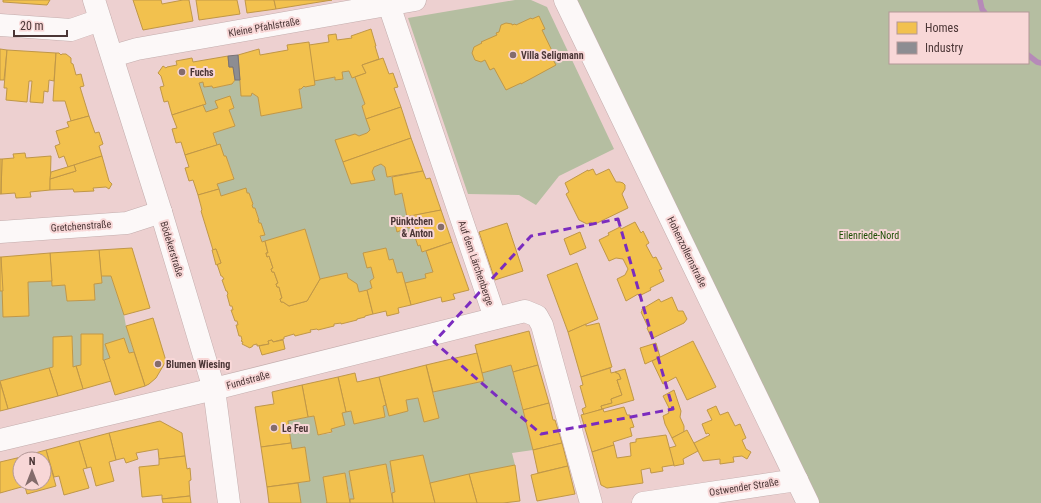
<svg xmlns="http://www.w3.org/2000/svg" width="1041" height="503" font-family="'Roboto Condensed',sans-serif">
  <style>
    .green { fill: #b5bea1; fill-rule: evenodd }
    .homes { fill: #f2c14e; stroke: #c09747 }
    .industry { fill: #8d8d92; stroke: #797376 }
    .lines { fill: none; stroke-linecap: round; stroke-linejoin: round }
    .stream { stroke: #b68ab8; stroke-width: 5.5 }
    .minor-casing { stroke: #c3adad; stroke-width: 23 }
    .minor { stroke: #fcf8f8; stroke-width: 22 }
    .marked { fill: none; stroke: #7b2cbf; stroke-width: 3; stroke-dasharray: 8 5; stroke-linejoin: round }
    .poi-dot { fill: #846c6c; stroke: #f8d7d7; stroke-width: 1.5 }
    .labels { text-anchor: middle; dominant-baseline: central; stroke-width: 4; stroke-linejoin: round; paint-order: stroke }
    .street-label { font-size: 10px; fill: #4b3636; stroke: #f8d7d7 }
    .poi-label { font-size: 10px; font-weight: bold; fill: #4b3636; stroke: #f8d7d7; text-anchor: start }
    .park-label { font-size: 10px; fill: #1c4e03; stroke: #f8d7d7 }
  </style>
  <rect width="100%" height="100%" fill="#edd0d0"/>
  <!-- green -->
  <g class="green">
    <path d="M 515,0 L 531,0 L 547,7 L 614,149 L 559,176 L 536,205 L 519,195 L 468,194 L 408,18 Z"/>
    <path d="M 565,0 L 1041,0 L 1041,503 L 808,503 ZM 890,13 L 1028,13 L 1028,63 L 890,63 Z"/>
    <path d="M 349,71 L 352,78 L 355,77 L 365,104 L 362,106 L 370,130 L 367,133 L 359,136 L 355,134 L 336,140 L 351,184 L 374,180 L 372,172 L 374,167 L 381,164 L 385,167 L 387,177 L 392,177 L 395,194 L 402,193 L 407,217 L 394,219 L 397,231 L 404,229 L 407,226 L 412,228 L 418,246 L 420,245 L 423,252 L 426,251 L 433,272 L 425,274 L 426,278 L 405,283 L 402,272 L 397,273 L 393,259 L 389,260 L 386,248 L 364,253 L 371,267 L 374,278 L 370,281 L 372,288 L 359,292 L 348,278 L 347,273 L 320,279 L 305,229 L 262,242 L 258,220 L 259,219 L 255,208 L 253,208 L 252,205 L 253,204 L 249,193 L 247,193 L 246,189 L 221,196 L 217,184 L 234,178 L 226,156 L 224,156 L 217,145 L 213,133 L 235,126 L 229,110 L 234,108 L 230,97 L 216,101 L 218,108 L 206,112 L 203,105 L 205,104 L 199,83 L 203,82 L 204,87 L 212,86 L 213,88 L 232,84 L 235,80 L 240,80 L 241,96 L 251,96 L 252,93 L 258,97 L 261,116 L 302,108 L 299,89 L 301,89 C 309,79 323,79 335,77 L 335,80 L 343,79 L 342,72 Z"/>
    <path d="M 101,276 L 111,276 L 124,315 L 126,326 L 134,352 L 129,353 L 124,338 L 105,344 L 110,358 L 103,360 L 103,334 L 81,334 L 81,365 L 73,367 L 72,337 L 53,337 L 53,367 L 0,381 L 0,291 L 3,291 L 3,317 L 29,316 L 28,282 L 52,281 L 65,285 L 67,301 L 94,300 L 94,284 L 102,283 Z"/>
    <path d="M 511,365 L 533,450 L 512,453 L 515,465 L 430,483 L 423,455 L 390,461 L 395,492 L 392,493 L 386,464 L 349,471 L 354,499 L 350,499 L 345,473 L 323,477 L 327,503 L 301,503 L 298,483 L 310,481 L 305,447 L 292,449 L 288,421 L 314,416 L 318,435 L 332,433 L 331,429 L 344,425 L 342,413 L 351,411 L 354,424 L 385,417 L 383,406 L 386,405 L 389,416 L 408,411 L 406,400 L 418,398 L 424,422 L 439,418 L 433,392 L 484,381 L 482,373 Z"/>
  </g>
  <!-- homes -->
  <g class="homes">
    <path d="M 3,0 L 50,0 L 47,5 L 3,2 Z"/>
    <path d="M 133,0 L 161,0 L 162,4 L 183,0 L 189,0 L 193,21 L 143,30 Z"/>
    <path d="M 196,0 L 237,0 L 240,14 L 199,20 Z"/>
    <path d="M 245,0 L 274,0 L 276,9 L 247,13 Z"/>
    <path d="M 274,0 L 332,0 L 276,9 Z"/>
    <path d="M 539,16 L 545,29 L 542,30 L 555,57 L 552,58 L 556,65 L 521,84 L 521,83 L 506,90 L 494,68 L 490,70 L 485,60 L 481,62 L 475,60 L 472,53 L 474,47 L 482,43 L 481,42 L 497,35 L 496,33 L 499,32 L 501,25 L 506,23 L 512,24 L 512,25 L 515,24 L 516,25 L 531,18 L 532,19 Z"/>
    <path d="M 371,29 L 376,46 L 375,46 L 379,59 L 362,65 L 366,73 L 352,78 L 349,71 L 342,72 L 343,79 L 335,80 L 335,77 L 314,81 L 309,45 L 329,42 L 328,35 L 336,34 L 337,40 L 352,38 L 351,36 Z"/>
    <path d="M 309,42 L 315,85 L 305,87 L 304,86 L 301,89 L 299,89 L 302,108 L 261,116 L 258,97 L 252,93 L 251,96 L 241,96 L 238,55 L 259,49 L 260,55 L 288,50 L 287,45 Z"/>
    <path d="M 0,49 L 7,50 L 4,80 L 0,80 Z"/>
    <path d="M 7,50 L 56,53 L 54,81 L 49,80 L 48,92 L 44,91 L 43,103 L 30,102 L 32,81 L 29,81 L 27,102 L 6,100 L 7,88 L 4,88 Z"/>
    <path d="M 56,53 L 59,53 L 61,55 L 62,54 L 66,54 L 71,58 L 71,63 L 73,64 L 76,75 L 81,74 L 84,86 L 80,87 L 89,116 L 71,121 L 65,101 L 53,101 Z"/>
    <path d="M 228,56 L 229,67 L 233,67 L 235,80 L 232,84 L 213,88 L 212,86 L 204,87 L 203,82 L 199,83 L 206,104 L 172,115 L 168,101 L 164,102 L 160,87 L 164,86 L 161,76 L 158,73 L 163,66 L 166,68 L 167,67 L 177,65 L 176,61 L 192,58 L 193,62 Z"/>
    <path d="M 383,58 L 389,74 L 393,73 L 398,87 L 394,88 L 401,107 L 366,119 L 362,106 L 365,104 L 355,77 L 366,73 L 362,65 Z"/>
    <path d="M 230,96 L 234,108 L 229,110 L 235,126 L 213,133 L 217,145 L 185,155 L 181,142 L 176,143 L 172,129 L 177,128 L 172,115 L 203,105 L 206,112 L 218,108 L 215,101 Z"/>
    <path d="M 401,107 L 411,138 L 343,162 L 335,140 L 355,134 L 359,136 L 367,133 L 370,130 L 366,119 Z"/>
    <path d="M 89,116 L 95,133 L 99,132 L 103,144 L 99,146 L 102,156 L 68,167 L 64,156 L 59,158 L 55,146 L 60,144 L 56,131 L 69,127 L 67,122 Z"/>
    <path d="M 411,138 L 423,171 L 387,177 L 385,167 L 381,164 L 374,167 L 372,172 L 375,180 L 351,184 L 343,162 Z"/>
    <path d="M 220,144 L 224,156 L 226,156 L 234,179 L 217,184 L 219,189 L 198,195 L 193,180 L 189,181 L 185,168 L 189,167 L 185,155 Z"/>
    <path d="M 25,153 L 26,158 L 51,156 L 50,190 L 30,192 L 31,197 L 16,198 L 15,193 L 1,194 L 2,159 L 14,158 L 13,154 Z"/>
    <path d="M 102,156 L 109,181 L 112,184 L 109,189 L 106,187 L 93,188 L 94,191 L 74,192 L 73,189 L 50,190 L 50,179 L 76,171 L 74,165 Z"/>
    <path d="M 0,159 L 2,159 L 1,194 L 0,194 Z"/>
    <path d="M 74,165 L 76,171 L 50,179 L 51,172 Z"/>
    <path d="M 593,169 L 596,175 L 609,169 L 616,182 L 620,182 L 623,183 L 625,185 L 625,189 L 622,194 L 628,208 L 595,224 L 592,224 L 591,222 L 587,224 L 579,220 L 566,194 L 569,192 L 565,183 L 588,170 L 588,171 Z"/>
    <path d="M 423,171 L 426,179 L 430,178 L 441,210 L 407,217 L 402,193 L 395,195 L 392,177 Z"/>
    <path d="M 246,188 L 247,193 L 249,193 L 253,204 L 252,205 L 253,208 L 255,208 L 259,220 L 258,220 L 259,223 L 261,223 L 265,235 L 260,236 L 262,242 L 265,241 L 268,253 L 266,253 L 267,257 L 269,256 L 273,268 L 271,269 L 272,272 L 274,272 L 278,283 L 276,284 L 277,287 L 279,287 L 282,298 L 280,299 L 281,302 L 283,302 L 289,306 L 307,301 L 320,279 L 347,273 L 348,278 L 357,284 L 359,292 L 367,290 L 373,314 L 365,316 L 365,317 L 357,319 L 357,320 L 341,324 L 341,323 L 334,324 L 334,326 L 318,330 L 317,329 L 310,330 L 311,332 L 295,336 L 294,334 L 284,337 L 284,339 L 273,342 L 272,340 L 268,341 L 269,344 L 257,346 L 257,344 L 253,345 L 252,347 L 251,347 L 250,348 L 242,344 L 243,342 L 241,341 L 242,340 L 241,336 L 239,336 L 236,325 L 238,325 L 237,321 L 235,321 L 231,310 L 233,310 L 232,306 L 230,306 L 227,295 L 228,294 L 227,291 L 226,291 L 222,280 L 224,279 L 222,276 L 221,276 L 217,264 L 221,263 L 216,249 L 213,250 L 201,211 L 202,210 L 198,195 L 219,189 L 221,196 Z"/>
    <path d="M 441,210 L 452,242 L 422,252 L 420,245 L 418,246 L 412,228 L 408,228 L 407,226 L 404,229 L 397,232 L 394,219 Z"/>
    <path d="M 635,222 L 641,233 L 643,231 L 649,243 L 646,245 L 653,258 L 656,257 L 662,269 L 659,270 L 664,281 L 650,288 L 651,290 L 639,296 L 638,294 L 626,301 L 617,279 L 625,275 L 628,269 L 623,259 L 616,258 L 609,261 L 599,240 L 609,235 L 608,233 L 620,227 L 621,229 Z"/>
    <path d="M 507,223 L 523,271 L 495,280 L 479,232 Z"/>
    <path d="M 305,229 L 320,279 L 307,301 L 289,306 L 283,302 L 281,302 L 280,299 L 282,298 L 279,287 L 277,287 L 276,284 L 278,283 L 274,272 L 272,272 L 271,269 L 273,268 L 269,256 L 267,257 L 266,253 L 268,253 L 265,241 Z"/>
    <path d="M 580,232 L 586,248 L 570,255 L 564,239 Z"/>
    <path d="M 452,242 L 469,290 L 453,294 L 455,299 L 442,302 L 441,297 L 411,305 L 405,283 L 426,278 L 425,274 L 433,272 L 426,251 Z"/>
    <path d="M 132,248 L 150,308 L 124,315 L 111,276 L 101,276 L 99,250 Z"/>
    <path d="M 386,248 L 389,260 L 393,259 L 397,273 L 402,272 L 411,305 L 398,308 L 399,313 L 387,316 L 386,311 L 373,314 L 367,290 L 372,288 L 370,281 L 374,278 L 371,267 L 367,268 L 363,253 Z"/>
    <path d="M 216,249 L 221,263 L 216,265 L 212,250 Z"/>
    <path d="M 99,250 L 102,283 L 94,284 L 95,300 L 67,301 L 65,285 L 52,286 L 50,253 Z"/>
    <path d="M 50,253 L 52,281 L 28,282 L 29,316 L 3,317 L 1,257 Z"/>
    <path d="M 0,257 L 1,257 L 3,291 L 0,291 Z"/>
    <path d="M 577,263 L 598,319 L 568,332 L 547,275 Z"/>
    <path d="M 672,297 L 678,311 L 683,311 L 687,319 L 684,323 L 653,338 L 652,336 L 651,337 L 647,328 L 648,327 L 641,312 L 642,311 L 642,309 L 659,299 L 661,302 Z"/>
    <path d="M 153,318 L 166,361 L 156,378 L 149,384 L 145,386 L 126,326 Z"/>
    <path d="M 599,323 L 612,367 L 581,377 L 568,332 L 586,324 L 586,326 Z"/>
    <path d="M 529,331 L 538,365 L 513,372 L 511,365 L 482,373 L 475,345 Z"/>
    <path d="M 81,334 L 103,334 L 103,360 L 104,360 L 111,381 L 83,389 L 76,366 L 81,365 Z"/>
    <path d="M 72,336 L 73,367 L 76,366 L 83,389 L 58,396 L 49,368 L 53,367 L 53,337 Z"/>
    <path d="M 124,338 L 129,353 L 134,352 L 145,386 L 115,395 L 104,360 L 110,358 L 105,344 Z"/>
    <path d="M 272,340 L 273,342 L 283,340 L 285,349 L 262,355 L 259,346 L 269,344 L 268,341 Z"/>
    <path d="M 693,341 L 716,387 L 687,400 L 676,377 L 663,384 L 652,361 Z"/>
    <path d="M 656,343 L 660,357 L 645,364 L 640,348 Z"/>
    <path d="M 477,353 L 484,381 L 433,392 L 426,365 Z"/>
    <path d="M 426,365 L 439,418 L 424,422 L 418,398 L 406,400 L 408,411 L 389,416 L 379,377 Z"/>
    <path d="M 538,365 L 549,403 L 523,410 L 513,372 Z"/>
    <path d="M 49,368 L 58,396 L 8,409 L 0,381 Z"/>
    <path d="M 610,368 L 611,373 L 615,372 L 619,374 L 621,379 L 617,380 L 622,395 L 611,399 L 612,403 L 601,406 L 602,409 L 584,415 L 582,409 L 586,407 L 580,386 L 583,385 L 581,377 Z"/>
    <path d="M 625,369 L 634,400 L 602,409 L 601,406 L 612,403 L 611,399 L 622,395 L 617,380 L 621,379 L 619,374 L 615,372 Z"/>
    <path d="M 355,373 L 357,382 L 379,377 L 386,405 L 383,406 L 385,417 L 354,424 L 351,411 L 346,412 L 338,377 Z"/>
    <path d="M 338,377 L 346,412 L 342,413 L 345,425 L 331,429 L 332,432 L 318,435 L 314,416 L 308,417 L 302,385 Z"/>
    <path d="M 0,382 L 8,409 L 0,411 Z"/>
    <path d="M 302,385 L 308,417 L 288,421 L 291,443 L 261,447 L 255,407 L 274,404 L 272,392 Z"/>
    <path d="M 674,390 L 681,411 L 680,417 L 684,426 L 684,432 L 672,438 L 665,424 L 663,416 L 669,413 L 668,411 L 670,410 L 663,396 Z"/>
    <path d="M 549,403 L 553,420 L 555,420 L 562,443 L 533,450 L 523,410 Z"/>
    <path d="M 716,406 L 720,415 L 728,412 L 735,426 L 740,424 L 746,438 L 742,440 L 746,449 L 751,452 L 747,459 L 742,456 L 733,457 L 734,462 L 720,464 L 720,459 L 703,461 L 694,443 L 710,435 L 708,433 L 706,434 L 702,424 L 712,420 L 707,410 Z"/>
    <path d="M 624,407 L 627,415 L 630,415 L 634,427 L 630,428 L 632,436 L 613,442 L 614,445 L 592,452 L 581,415 L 603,409 L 604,412 Z"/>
    <path d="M 160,421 L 182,433 L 185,456 L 159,459 L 158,449 L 136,453 L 138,459 L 126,463 L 124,458 L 116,460 L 109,433 Z"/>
    <path d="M 687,430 L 698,451 L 683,459 L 684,464 L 674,466 L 669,448 L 676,446 L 672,438 Z"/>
    <path d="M 109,433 L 116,460 L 109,462 L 114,481 L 96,486 L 91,467 L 87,468 L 79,441 Z"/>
    <path d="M 666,435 L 674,465 L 662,467 L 663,471 L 651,473 L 650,468 L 641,470 L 643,483 L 607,488 L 601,485 L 592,452 L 614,445 L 617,458 L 631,456 L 630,443 L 636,442 L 636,439 Z"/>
    <path d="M 79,441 L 87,468 L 83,469 L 89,488 L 64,495 L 59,476 L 54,477 L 46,450 Z"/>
    <path d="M 291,443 L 292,449 L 305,447 L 310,481 L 267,487 L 261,447 Z"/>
    <path d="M 562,443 L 568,466 L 538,473 L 533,450 Z"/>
    <path d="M 46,450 L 56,486 L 27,494 L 24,483 L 44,483 L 44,459 L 20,459 L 20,468 L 17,458 Z"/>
    <path d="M 423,455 L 435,503 L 393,503 L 392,493 L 395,492 L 390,461 Z"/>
    <path d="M 185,456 L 187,469 L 190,468 L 191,480 L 189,481 L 190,496 L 162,499 L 162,495 L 142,497 L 139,467 L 159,465 L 159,459 Z"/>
    <path d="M 17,458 L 20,468 L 20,483 L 24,483 L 25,486 L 0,493 L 0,462 Z"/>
    <path d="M 386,464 L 393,503 L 350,503 L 350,499 L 354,499 L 349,471 Z"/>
    <path d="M 515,465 L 520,501 L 503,503 L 477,503 L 469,474 Z"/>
    <path d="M 568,466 L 575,494 L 537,501 L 531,475 Z"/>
    <path d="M 345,473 L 350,503 L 326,503 L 327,503 L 323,477 Z"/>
    <path d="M 469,474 L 477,503 L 435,503 L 430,483 Z"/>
    <path d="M 298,483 L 301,503 L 269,503 L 267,487 Z"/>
    <path d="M 190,496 L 191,503 L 163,503 L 162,499 Z"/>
  </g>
  <!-- industry -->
  <path class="industry" d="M 238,55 L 240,80 L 235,80 L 233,67 L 229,67 L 228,56 Z"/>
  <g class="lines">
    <!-- stream -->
    <g class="stream">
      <path d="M 980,0 L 982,9 L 985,13"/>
      <path d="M 1028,55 L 1037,62 L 1041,63"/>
    </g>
    <defs>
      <g id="minor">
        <path d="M 94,0 L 161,212 L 214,389 L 229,503"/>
        <path d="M 387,0 L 389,5 L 495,318"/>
        <path d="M 565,0 L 808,503"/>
        <path d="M 0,25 L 71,30 L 100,20"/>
        <path d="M 113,56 L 137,49 L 415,0"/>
        <path d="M 0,232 L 127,223 L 161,212"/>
        <path d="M 0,440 L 214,389 L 525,311 L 537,316 L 542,325 L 591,503"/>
        <path d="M 643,503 L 797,480"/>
      </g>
    </defs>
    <!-- minor casing -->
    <use href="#minor" class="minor-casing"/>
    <!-- minor -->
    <use href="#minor" class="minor"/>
  </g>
  <!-- marked area -->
  <path class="marked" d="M 618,219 L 673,409 L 541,434 L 434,342 L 531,236 Z"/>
  <!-- markers -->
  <g class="poi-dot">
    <circle cx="513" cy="55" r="4"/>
    <circle cx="182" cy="72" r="4"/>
    <circle cx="441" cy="227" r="4"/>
    <circle cx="158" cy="364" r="4"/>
    <circle cx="274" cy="428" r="4"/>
  </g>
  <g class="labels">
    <!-- street labels -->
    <g class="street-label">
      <text transform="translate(264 27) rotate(-10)">Kleine Pfahlstraße</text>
      <text transform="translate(81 226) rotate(-4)">Gretchenstraße</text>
      <text transform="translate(172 249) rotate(73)">Bödekerstraße</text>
      <text transform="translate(687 252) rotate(64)">Hohenzollernstraße</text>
      <text transform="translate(476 263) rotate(71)">Auf dem Lärchenberge</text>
      <text transform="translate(248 380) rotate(-15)">Fundstraße</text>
      <text transform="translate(744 487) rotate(-9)">Ostwender Straße</text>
    </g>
    <!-- poi labels -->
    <g class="poi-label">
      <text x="521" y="55">Villa Seligmann</text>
      <text x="190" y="72">Fuchs</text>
      <text x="433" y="221" text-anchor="end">Pünktchen<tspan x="433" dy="12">&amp; Anton</tspan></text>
      <text x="166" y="364">Blumen Wiesing</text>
      <text x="282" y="428">Le Feu</text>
    </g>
    <!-- park labels -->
    <g class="park-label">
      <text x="869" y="235">Eilenriede-Nord</text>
    </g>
  </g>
  <!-- legend -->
  <rect x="889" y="12" width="140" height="52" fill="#f8d7d7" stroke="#b39797"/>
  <rect x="897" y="22" width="20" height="12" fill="#f2c14e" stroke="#b39797"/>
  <text x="925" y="32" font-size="12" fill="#4b3636">Homes</text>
  <rect x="897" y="42" width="20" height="12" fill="#8d8d92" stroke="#b39797"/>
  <text x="925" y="52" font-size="12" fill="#4b3636">Industry</text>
  <!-- north arrow -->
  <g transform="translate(32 471)"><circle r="19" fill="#f8d7d7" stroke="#b39797"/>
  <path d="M0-3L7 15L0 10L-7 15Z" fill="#846c6c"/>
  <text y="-6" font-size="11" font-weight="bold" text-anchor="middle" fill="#4b3636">N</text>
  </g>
  <!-- scale -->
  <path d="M14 30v6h53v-6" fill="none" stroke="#4b3636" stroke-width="2"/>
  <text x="20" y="30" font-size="12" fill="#4b3636" stroke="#f8d7d7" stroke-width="3" paint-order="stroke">20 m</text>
</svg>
